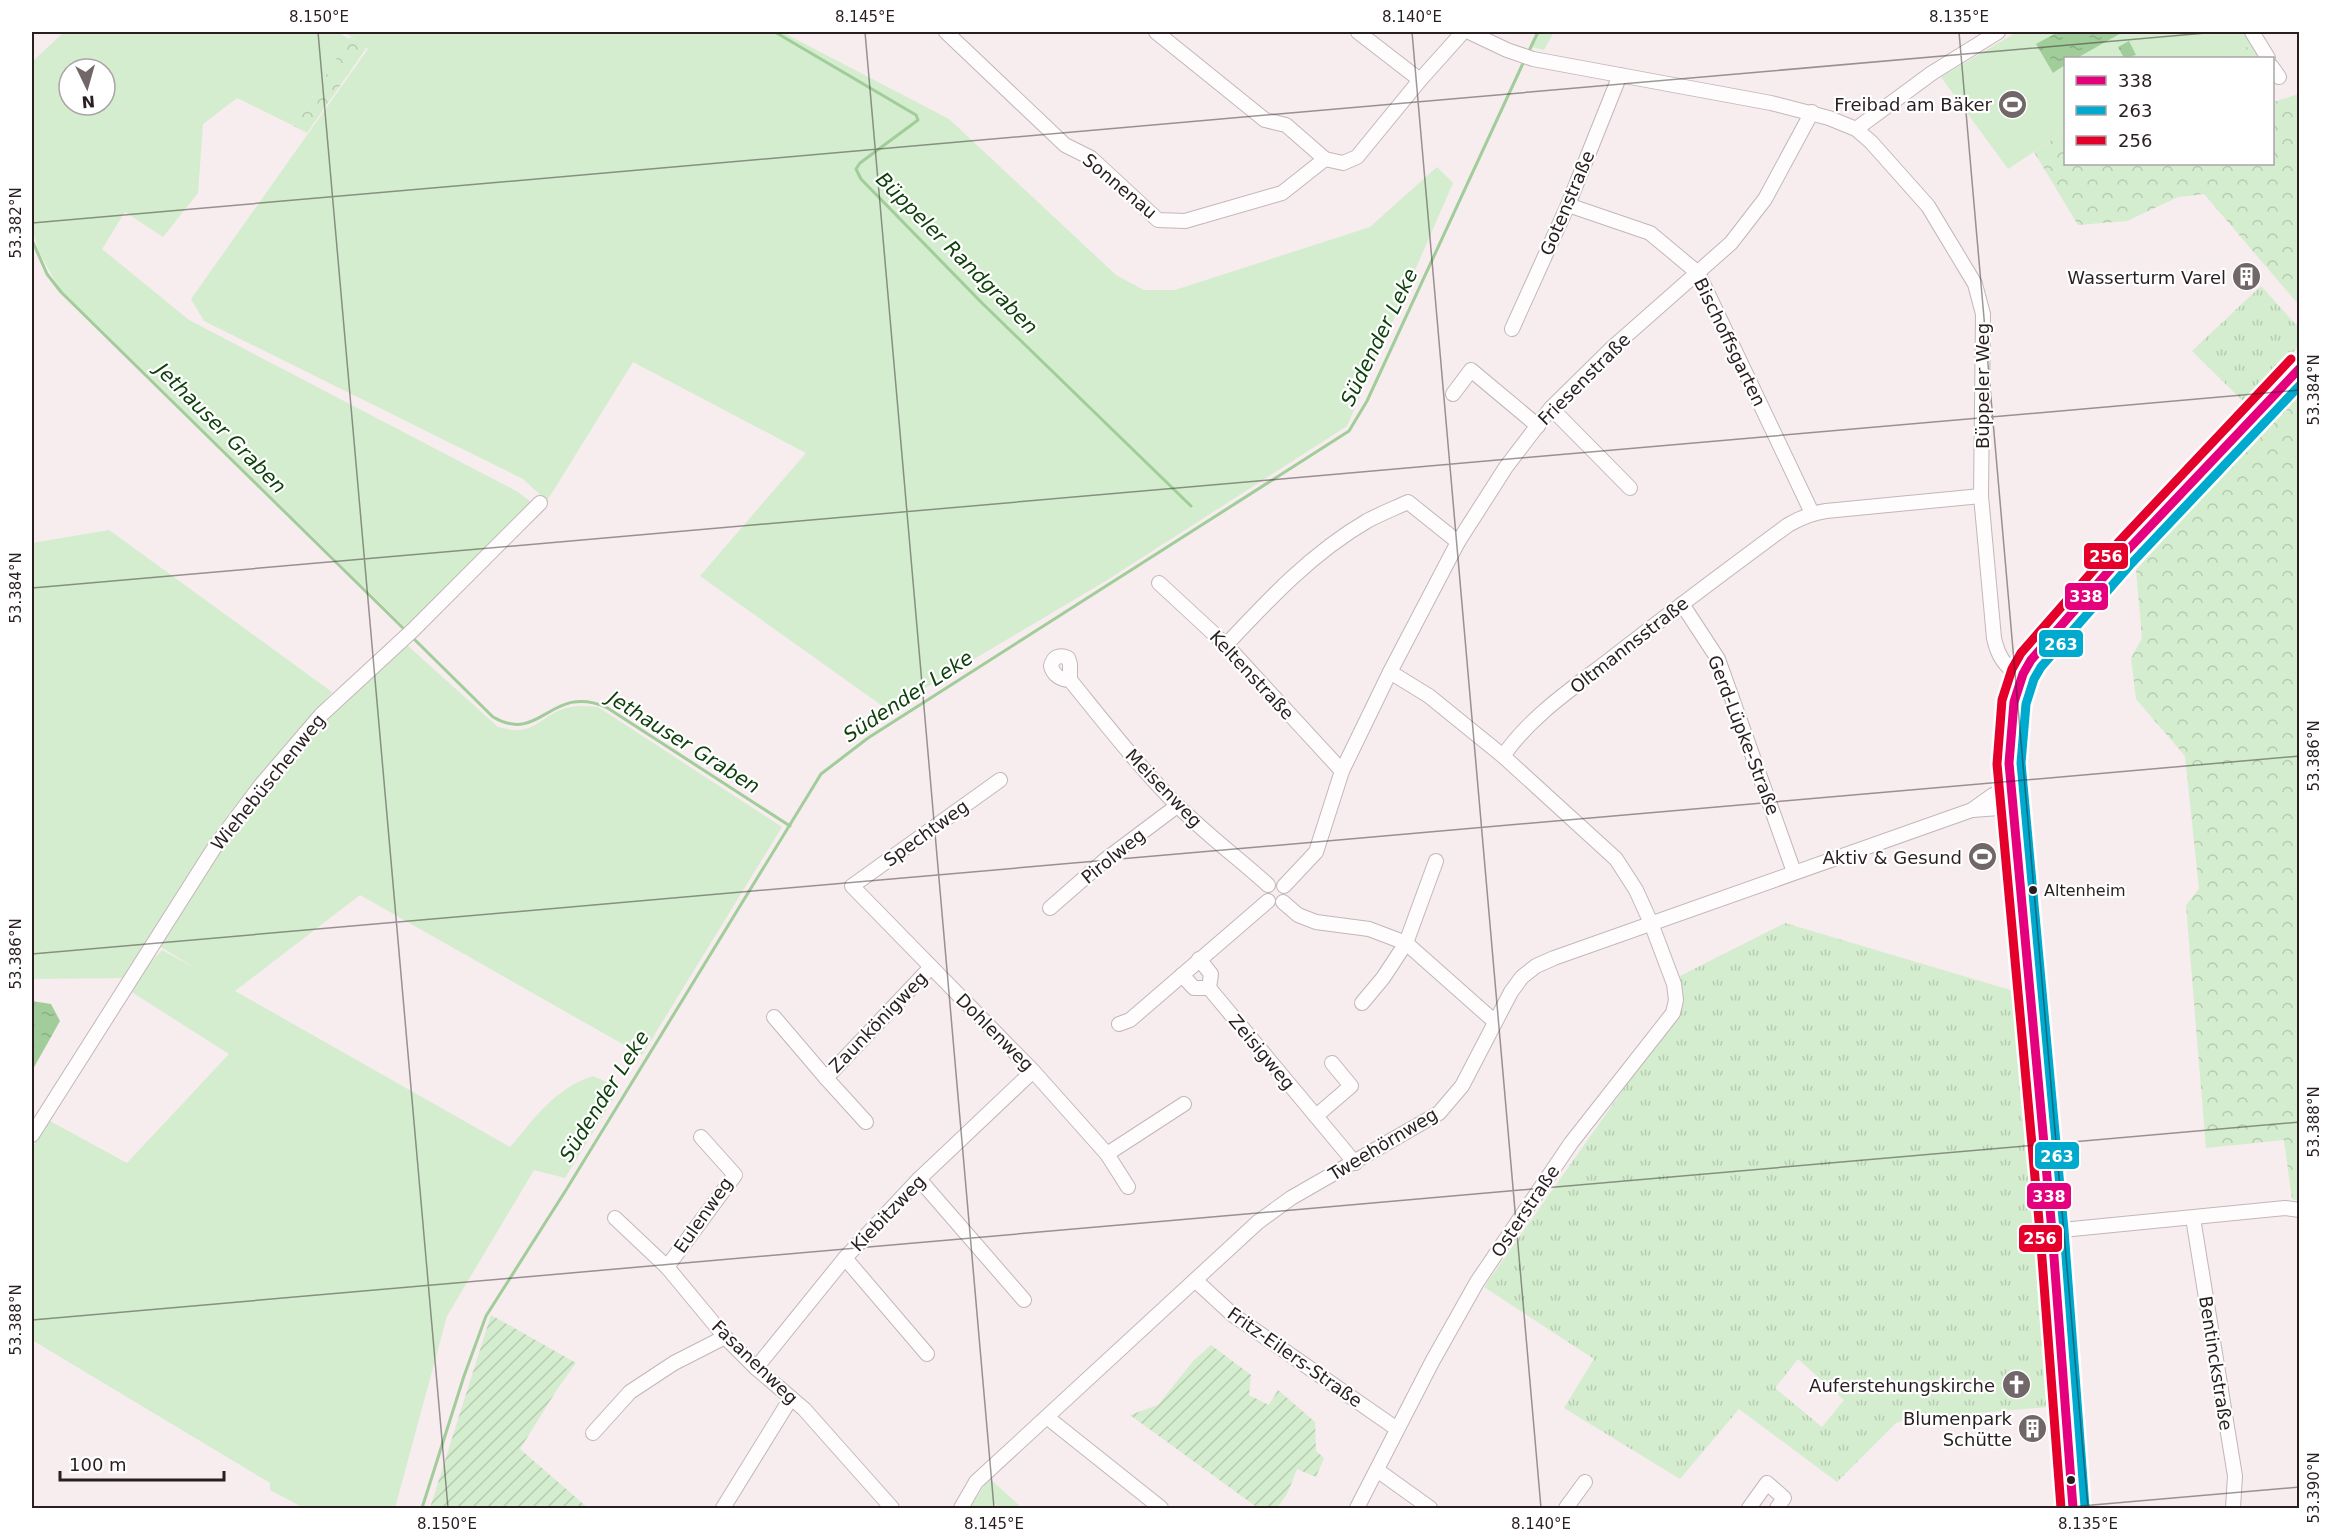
<svg xmlns="http://www.w3.org/2000/svg" width="2331" height="1540" font-family="'DejaVu Sans',sans-serif">
  <style>
    .grass { fill: #d4edce; fill-rule: evenodd }
    .forest { fill: url(#forest-crowns) }
    .park { fill: url(#park-tufts); fill-rule: evenodd }
    .garden { fill: url(#garden-furrows) }
    .water { fill: url(#water-ripples) }
    .lines { fill: none; stroke-linecap: round; stroke-linejoin: round }
    .stream { stroke: #a0cd99; stroke-width: 3 }
    .minor-casing { stroke: #c2b7b9; stroke-width: 16 }
    .major-casing { stroke: #bea8ad; stroke-width: 21 }
    .minor { stroke: #fefcfc; stroke-width: 14 }
    .major { stroke: #f3e8eb; stroke-width: 18 }
    .bus-1-casing { stroke: #fff; stroke-width: 14 }
    .bus-2-casing { stroke: #fff; stroke-width: 14 }
    .bus-3-casing { stroke: #fff; stroke-width: 14 }
    .bus-1 { stroke: #e5007d; stroke-width: 9 }
    .bus-2 { stroke: #00a9ce; stroke-width: 9 }
    .bus-3 { stroke: #e4002b; stroke-width: 9 }
    .ticks { fill: none; stroke: #291e20; stroke-width: 1.5; stroke-opacity: 0.45 }
    .bus-dot { fill: #291e20; stroke: #fff; stroke-width: 2 }
    .labels { text-anchor: middle; dominant-baseline: central; stroke-width: 4.5; stroke-linejoin: round; paint-order: stroke }
    .bus-label { font-size: 16px; fill: #291e20; stroke: #fff; text-anchor: start }
    .poi-label { font-size: 18px; fill: #291e20; stroke: #fff; text-anchor: end }
    .street-label { font-size: 18px; fill: #291e20; stroke: #fff }
    .water-label { font-size: 20px; font-style: italic; fill: #0e400c; stroke: #fff }
    .line-badge { stroke: #fff; stroke-width: 2 }
    .badge-label { font-size: 16px; text-anchor: middle; font-weight: bold; fill: #fff }
    .neatline { fill: none; stroke: #291e20; stroke-width: 2 }
    .ticks-label { font-size: 15px; text-anchor: middle; fill: #291e20 }
  </style>
  <defs>
    <pattern id="forest-crowns" width="20" height="18" patternUnits="userSpaceOnUse" patternTransform="scale(1.5)"><rect width="20" height="18" fill="#d4edce"/><path d="M2 6a3 3 0 1 1 6 0M12 15a3 3 0 1 1 6 0" fill="none" stroke="#b6cbb1"/></pattern>
    <pattern id="park-tufts" width="24" height="20" patternUnits="userSpaceOnUse" patternTransform="scale(1.5)"><rect width="24" height="20" fill="#d4edce"/><path d="M3 7l-1-3M5 7V3M7 7l1-3M15 17l-1-3M17 17v-4M19 17l1-3" fill="none" stroke="#b6cbb1"/></pattern>
    <pattern id="garden-furrows" width="10" height="10" patternUnits="userSpaceOnUse" patternTransform="scale(1.5)"><rect width="10" height="10" fill="#d4edce"/><path d="M-1 1l2-2M0 10L10 0M9 11l2-2" fill="none" stroke="#b6cbb1"/></pattern>
    <pattern id="water-ripples" width="26" height="14" patternUnits="userSpaceOnUse" patternTransform="scale(1.5)"><rect width="26" height="14" fill="#a0cd99"/><path d="M2 4q2-2 4 0t4 0M15 11q2-2 4 0t4 0" fill="none" stroke="#8ab084"/></pattern>
  </defs>
  <rect width="100%" height="100%" fill="#f7ecee"/>
  <!-- grass -->
  <g class="grass">
    <path d="M 64,32 L 338,32 L 349,39 L 350,37 L 294,126 L 237,98 L 203,124 L 198,193 L 163,237 L 125,212 L 102,249 L 189,320 L 518,492 L 535,505 L 406,628 L 59,288 L 39,252 L 32,229 L 32,62 ZM 69,69 L 105,69 L 105,105 L 69,105 Z"/>
    <path d="M 344,32 L 782,32 L 949,119 L 1116,275 L 1144,290 L 1175,290 L 1370,227 L 1437,167 L 1453,183 L 1347,426 L 1104,582 L 888,710 L 700,576 L 806,453 L 633,362 L 547,501 L 523,479 L 204,321 L 191,299 L 368,49 Z"/>
    <path d="M 1540,32 L 1554,32 L 1544,50 L 1532,47 Z"/>
    <path d="M 2017,32 L 2245,32 L 2253,44 L 2225,58 L 2066,58 L 2065,131 L 2008,169 L 1941,77 Z"/>
    <path d="M 109,530 L 332,692 L 224,823 L 123,978 L 32,979 L 32,543 Z"/>
    <path d="M 407,645 L 498,727 C 504,728 511,731 517,730 C 531,730 541,721 552,714 C 567,705 581,705 598,707 L 782,827 L 642,1055 L 360,895 L 235,991 L 510,1147 C 536,1117 554,1089 593,1076 L 620,1088 L 565,1178 L 534,1170 L 447,1316 L 395,1508 L 304,1508 L 270,1490 L 270,1483 L 32,1340 L 32,1149 L 48,1120 L 127,1163 L 229,1054 L 127,989 L 162,950 L 195,968 L 161,947 C 203,864 260,785 324,716 C 349,690 380,668 407,645 Z"/>
    <path d="M 989,1478 L 1022,1508 L 999,1508 L 995,1504 L 990,1508 L 970,1508 Z"/>
  </g>
  <!-- forest -->
  <g class="forest">
    <path d="M 350,37 L 367,47 L 307,133 L 294,126 Z"/>
    <path d="M 2253,44 L 2261,58 L 2225,58 Z"/>
    <path d="M 2299,94 L 2299,305 L 2204,194 L 2178,197 L 2127,221 L 2078,225 L 2034,152 L 2065,131 L 2066,164 L 2272,164 L 2273,102 Z"/>
    <path d="M 2299,389 L 2299,1201 L 2292,1199 L 2284,1140 L 2206,1148 L 2186,905 L 2199,889 L 2185,756 L 2136,699 L 2131,658 L 2142,638 L 2136,570 Z"/>
  </g>
  <!-- park -->
  <g class="park">
    <path d="M 2261,286 L 2299,328 L 2299,346 L 2245,403 L 2192,351 Z"/>
    <path d="M 1785,923 L 2017,992 L 2060,1406 L 1908,1419 L 1896,1423 L 1837,1482 L 1739,1409 L 1680,1479 L 1564,1408 L 1594,1359 L 1484,1287 L 1678,1012 L 1683,998 L 1680,976 ZM 1798,1359 L 1844,1400 L 1822,1427 L 1775,1388 Z"/>
  </g>
  <!-- garden -->
  <g class="garden">
    <path d="M 491,1315 L 576,1363 L 558,1388 L 520,1449 L 588,1508 L 430,1508 Z"/>
    <path d="M 1211,1345 L 1251,1375 L 1249,1395 L 1269,1405 L 1278,1390 L 1315,1422 L 1316,1451 L 1324,1458 L 1316,1477 L 1297,1469 L 1287,1494 L 1277,1508 L 1258,1508 L 1130,1415 L 1158,1405 L 1193,1361 Z"/>
  </g>
  <!-- water -->
  <g class="water">
    <path d="M 2058,32 L 2123,32 L 2077,58 L 2066,58 L 2065,65 L 2053,73 L 2036,44 Z"/>
    <path d="M 2129,41 L 2136,55 L 2124,58 L 2118,47 Z"/>
    <path d="M 32,1001 L 51,1004 L 60,1021 L 33,1069 Z"/>
  </g>
  <g class="lines">
    <!-- stream -->
    <g class="stream">
      <path d="M 775,32 L 916,115 L 918,120 L 860,163 L 856,169 L 861,179 L 982,303 L 1191,506"/>
      <path d="M 1528,53 L 1538,32"/>
      <path d="M 32,240 L 47,274 L 61,292 L 403,628"/>
      <path d="M 414,639 L 493,717 C 541,745 550,683 606,707 L 790,826"/>
      <path d="M 422,1508 L 464,1376 L 486,1316 L 566,1190 L 821,774 L 868,738 L 1349,431 L 1367,401 L 1525,59"/>
    </g>
    <defs>
      <g id="minor">
        <path d="M 946,32 L 1065,145 L 1091,158 L 1158,220 L 1185,221 L 1282,193 L 1325,159 L 1286,125 L 1265,120 L 1156,32"/>
        <path d="M 1358,32 L 1420,80"/>
        <path d="M 1469,32 L 1507,50 L 1533,59 L 1771,103 L 1829,118 L 1856,129 L 1871,142 L 1928,206 L 1975,284 L 1983,314 L 1981,496 L 1994,638 C 1998,657 2005,666 2021,678"/>
        <path d="M 2252,32 L 2268,58"/>
        <path d="M 2272,67 L 2279,77"/>
        <path d="M 1856,129 L 1932,73 L 1998,32"/>
        <path d="M 1325,159 L 1343,163 L 1357,157 L 1420,80 L 1463,32"/>
        <path d="M 1568,205 L 1650,233 L 1698,273 L 1812,513"/>
        <path d="M 1512,329 L 1568,205 L 1620,75"/>
        <path d="M 1453,394 L 1471,370 L 1538,426"/>
        <path d="M 1551,408 L 1630,488"/>
        <path d="M 1159,583 L 1226,645 L 1342,771"/>
        <path d="M 1682,604 L 1718,659 L 1794,872"/>
        <path d="M 1226,645 C 1269,599 1312,553 1367,521 C 1380,514 1395,508 1408,502 L 1458,542"/>
        <path d="M 1070,680 C 1061,680 1053,675 1051,666 C 1053,657 1059,654 1068,658 L 1070,664 L 1070,680 C 1105,723 1139,767 1178,806 C 1206,834 1238,858 1268,885"/>
        <path d="M 1503,756 C 1530,717 1570,690 1608,661 C 1667,615 1727,570 1788,525 C 1800,518 1811,513 1826,511 L 1981,496"/>
        <path d="M 1000,780 L 852,886 L 1033,1071 L 1107,1154 L 1128,1187"/>
        <path d="M 1972,810 L 2013,807"/>
        <path d="M 1284,886 L 1316,852 L 1342,771 L 1390,672 L 1458,542 L 1506,467 L 1551,408 L 1612,348 L 1731,243 L 1765,199 L 1812,112"/>
        <path d="M 1283,902 L 1298,915 L 1316,922 L 1369,929 L 1406,943 L 1494,1021"/>
        <path d="M 1050,908 L 1105,860 L 1177,806"/>
        <path d="M 1199,959 L 1211,974 L 1209,988"/>
        <path d="M 1182,975 L 1194,988 L 1209,988"/>
        <path d="M 1209,988 L 1355,1163"/>
        <path d="M 1362,1003 L 1383,978 L 1406,943 L 1436,861"/>
        <path d="M 774,1017 L 826,1078"/>
        <path d="M 1119,1024 L 1130,1020 L 1268,901"/>
        <path d="M 1316,1116 L 1351,1086 L 1332,1063"/>
        <path d="M 866,1122 L 826,1078 L 931,967"/>
        <path d="M 32,1135 L 216,845 L 261,785 L 321,715 L 413,630 L 540,503"/>
        <path d="M 1107,1154 L 1184,1104"/>
        <path d="M 919,1179 L 1024,1300"/>
        <path d="M 615,1218 L 667,1267 L 725,1337 L 756,1368 L 804,1409 L 892,1508"/>
        <path d="M 2193,1218 L 2235,1476 L 2233,1508"/>
        <path d="M 2052,1231 L 2285,1208 L 2300,1210"/>
        <path d="M 845,1258 L 927,1354"/>
        <path d="M 667,1267 L 735,1175 L 701,1137"/>
        <path d="M 1195,1280 L 1233,1315 L 1397,1429"/>
        <path d="M 756,1368 L 845,1258 L 919,1179 L 1033,1071"/>
        <path d="M 1048,1418 L 1161,1508"/>
        <path d="M 593,1433 L 630,1392 L 674,1363 L 725,1337"/>
        <path d="M 1377,1470 L 1430,1508"/>
        <path d="M 723,1508 L 791,1398"/>
        <path d="M 961,1508 L 976,1482 L 1258,1222 L 1291,1198 L 1439,1113 L 1462,1086 L 1511,992 L 1522,977 L 1536,966 L 1554,958 L 1972,810 L 1993,795 L 2012,793"/>
        <path d="M 1357,1508 L 1432,1362 L 1477,1282 L 1571,1143 L 1673,1013 L 1676,1000 L 1674,984 L 1651,923 L 1636,890 L 1616,859 L 1503,756 L 1429,696 L 1390,672"/>
        <path d="M 1566,1508 L 1585,1482"/>
        <path d="M 1749,1508 L 1767,1483 L 1784,1498 L 1777,1508"/>
      </g>
      <path id="major" d="M 2073,1508 L 2070,1448 L 2052,1231 L 2009,763 C 2010,718 2011,683 2041,647 L 2121,557 L 2300,367"/>
    </defs>
    <!-- minor casing -->
    <use href="#minor" class="minor-casing"/>
    <!-- major casing -->
    <use href="#major" class="major-casing"/>
    <!-- minor -->
    <use href="#minor" class="minor"/>
    <!-- major -->
    <use href="#major" class="major"/>
    <defs>
      <path id="bus-1" d="M 2073,1508 L 2052,1231 L 2009,763 L 2014,702 L 2023,674 L 2031,660 L 2121,557 L 2300,368"/>
      <path id="bus-2" d="M 2085,1507 L 2064,1230 L 2021,763 L 2026,704 L 2034,679 L 2041,667 L 2130,565 L 2300,385"/>
      <path id="bus-3" d="M 2061,1508 L 2040,1232 L 1997,764 L 2002,700 L 2012,669 L 2021,653 L 2112,549 L 2291,359"/>
    </defs>
    <!-- bus-1 casing -->
    <use href="#bus-1" class="bus-1-casing"/>
    <!-- bus-2 casing -->
    <use href="#bus-2" class="bus-2-casing"/>
    <!-- bus-3 casing -->
    <use href="#bus-3" class="bus-3-casing"/>
    <!-- bus-1 -->
    <use href="#bus-1" class="bus-1"/>
    <!-- bus-2 -->
    <use href="#bus-2" class="bus-2"/>
    <!-- bus-3 -->
    <use href="#bus-3" class="bus-3"/>
  </g>
  <!-- ticks -->
  <path class="ticks" d="M 318,32 L 448,1508M 865,32 L 994,1508M 1412,32 L 1541,1508M 1959,32 L 2088,1508M 32,223 L 2217,32M 32,588 L 2300,390M 32,954 L 2300,756M 32,1320 L 2300,1122M 2058,1508 L 2300,1487"/>
  <!-- icons -->
  <defs>
    <symbol id="stadium-disc" viewBox="-11 -11 22 22"><circle r="9.5" fill="#716668" stroke="#fff"/><path d="M0-5a6.5 5 0 1 0 0 10a6.5 5 0 1 0 0-10ZM-3.5-1.8h7v3.6h-7Z" fill="#fff"/></symbol>
    <symbol id="building-disc" viewBox="-11 -11 22 22"><circle r="9.5" fill="#716668" stroke="#fff"/><path d="M-4-6H4V6H1V3H-1V6H-4ZM-2.5-4.3h1.7v1.8h-1.7ZM.8-4.3h1.7v1.8H.8ZM-2.5-1h1.7V.8h-1.7ZM.8-1h1.7V.8H.8Z" fill="#fff"/></symbol>
    <symbol id="church-disc" viewBox="-11 -11 22 22"><circle r="9.5" fill="#716668" stroke="#fff"/><path d="M-1.2-6h2.4v3.5h3.3v2.4h-3.3V6h-2.4V-.1h-3.3v-2.4h3.3Z" fill="#fff"/></symbol>
  </defs>
  <g fill-rule="evenodd">
    <use href="#stadium-disc" x="1996" y="88" width="33" height="33"/>
    <use href="#building-disc" x="2230" y="260" width="33" height="33"/>
    <use href="#stadium-disc" x="1966" y="840" width="33" height="33"/>
    <use href="#church-disc" x="2000" y="1368" width="33" height="33"/>
    <use href="#building-disc" x="2016" y="1412" width="33" height="33"/>
  </g>
  <!-- markers -->
  <g class="bus-dot">
    <circle cx="2033" cy="890" r="5"/>
    <circle cx="2071" cy="1480" r="5"/>
  </g>
  <g class="labels">
    <!-- bus labels -->
    <g class="bus-label">
      <text x="2044" y="890">Altenheim</text>
    </g>
    <!-- poi labels -->
    <g class="poi-label">
      <text x="1992" y="104">Freibad am Bäker</text>
      <text x="2226" y="277">Wasserturm Varel</text>
      <text x="1962" y="857">Aktiv &amp; Gesund</text>
      <text x="1995" y="1385">Auferstehungskirche</text>
      <text x="2012" y="1418">Blumenpark<tspan x="2012" dy="21">Schütte</tspan></text>
    </g>
    <!-- street labels -->
    <g class="street-label">
      <text transform="translate(1120 186) rotate(40)">Sonnenau</text>
      <text transform="translate(1567 203) rotate(-67)">Gotenstraße</text>
      <text transform="translate(1730 342) rotate(64)">Bischoffsgarten</text>
      <text transform="translate(1584 379) rotate(-45)">Friesenstraße</text>
      <text transform="translate(1982 386) rotate(-90)">Büppeler Weg</text>
      <text transform="translate(1629 645) rotate(-38)">Oltmannsstraße</text>
      <text transform="translate(1252 675) rotate(47)">Keltenstraße</text>
      <text transform="translate(1744 735) rotate(69)">Gerd-Lüpke-Straße</text>
      <text transform="translate(268 782) rotate(-51)">Wiehebüschenweg</text>
      <text transform="translate(1164 788) rotate(46)">Meisenweg</text>
      <text transform="translate(926 833) rotate(-36)">Spechtweg</text>
      <text transform="translate(1113 856) rotate(-39)">Pirolweg</text>
      <text transform="translate(878 1022) rotate(-46)">Zaunkönigweg</text>
      <text transform="translate(995 1032) rotate(45)">Dohlenweg</text>
      <text transform="translate(1262 1052) rotate(50)">Zeisigweg</text>
      <text transform="translate(1383 1144) rotate(-31)">Tweehörnweg</text>
      <text transform="translate(1525 1211) rotate(-56)">Osterstraße</text>
      <text transform="translate(888 1213) rotate(-46)">Kiebitzweg</text>
      <text transform="translate(703 1215) rotate(-55)">Eulenweg</text>
      <text transform="translate(1295 1357) rotate(35)">Fritz-Eilers-Straße</text>
      <text transform="translate(755 1362) rotate(44)">Fasanenweg</text>
      <text transform="translate(2216 1363) rotate(81)">Bentinckstraße</text>
    </g>
    <!-- water labels -->
    <g class="water-label">
      <text transform="translate(957 253) rotate(45)">Büppeler Randgraben</text>
      <text transform="translate(1379 337) rotate(-64)">Südender Leke</text>
      <text transform="translate(221 428) rotate(45)">Jethauser Graben</text>
      <text transform="translate(908 696) rotate(-33)">Südender Leke</text>
      <text transform="translate(684 742) rotate(32)">Jethauser Graben</text>
      <text transform="translate(604 1096) rotate(-58)">Südender Leke</text>
    </g>
  </g>
  <g class="line-badge">
    <rect x="2083" y="542" width="46" height="28" rx="6" fill="#e4002b"/>
    <rect x="2064" y="582" width="45" height="29" rx="6" fill="#e5007d"/>
    <rect x="2038" y="629" width="46" height="29" rx="6" fill="#00a9ce"/>
    <rect x="2034" y="1141" width="46" height="29" rx="6" fill="#00a9ce"/>
    <rect x="2026" y="1182" width="46" height="28" rx="6" fill="#e5007d"/>
    <rect x="2018" y="1224" width="45" height="29" rx="6" fill="#e4002b"/>
  </g>
  <g class="badge-label">
    <text x="2106" y="562">256</text>
    <text x="2086" y="602">338</text>
    <text x="2061" y="650">263</text>
    <text x="2057" y="1162">263</text>
    <text x="2049" y="1202">338</text>
    <text x="2040" y="1244">256</text>
  </g>
  <!-- border -->
  <rect width="2331" height="1540" fill="none" stroke="#ffffff" stroke-width="66"/>
  <!-- legend -->
  <rect x="2064" y="57" width="210" height="108" fill="#ffffff" stroke="#a9a5a6" stroke-width="1.5"/>
  <rect x="2076" y="76" width="30" height="9" fill="#e5007d" stroke="#a9a5a6" stroke-width="1.5"/>
  <text x="2118" y="87" font-size="18" fill="#291e20">338</text>
  <rect x="2076" y="106" width="30" height="9" fill="#00a9ce" stroke="#a9a5a6" stroke-width="1.5"/>
  <text x="2118" y="117" font-size="18" fill="#291e20">263</text>
  <rect x="2076" y="136" width="30" height="9" fill="#e4002b" stroke="#a9a5a6" stroke-width="1.5"/>
  <text x="2118" y="147" font-size="18" fill="#291e20">256</text>
  <!-- north arrow -->
  <g transform="translate(87 87) rotate(175)"><circle r="28" fill="#ffffff" stroke="#a9a5a6" stroke-width="1.5"/>
  <path d="M0-4.5L10 22L0 15L-10 22Z" fill="#716668"/>
  <text y="-9" font-size="16" font-weight="bold" text-anchor="middle" fill="#291e20">N</text>
  </g>
  <!-- scale -->
  <path d="M60 1471v9h164v-9" fill="none" stroke="#291e20" stroke-width="3"/>
  <text x="69" y="1471" font-size="18" fill="#291e20" stroke="#ffffff" stroke-width="4.5" paint-order="stroke">100 m</text>
  <rect x="33" y="33" width="2265" height="1474" class="neatline"/>
  <g class="ticks-label">
    <text x="319" y="22">8.150°E</text>
    <text x="865" y="22">8.145°E</text>
    <text x="1412" y="22">8.140°E</text>
    <text x="1959" y="22">8.135°E</text>
    <text transform="translate(16 223) rotate(-90)" y="5">53.382°N</text>
    <text transform="translate(2314 390) rotate(-90)" y="5">53.384°N</text>
    <text transform="translate(16 588) rotate(-90)" y="5">53.384°N</text>
    <text transform="translate(2314 756) rotate(-90)" y="5">53.386°N</text>
    <text transform="translate(16 954) rotate(-90)" y="5">53.386°N</text>
    <text transform="translate(2314 1122) rotate(-90)" y="5">53.388°N</text>
    <text transform="translate(16 1320) rotate(-90)" y="5">53.388°N</text>
    <text transform="translate(2314 1488) rotate(-90)" y="5">53.390°N</text>
    <text x="447" y="1529">8.150°E</text>
    <text x="994" y="1529">8.145°E</text>
    <text x="1541" y="1529">8.140°E</text>
    <text x="2088" y="1529">8.135°E</text>
  </g>
</svg>
